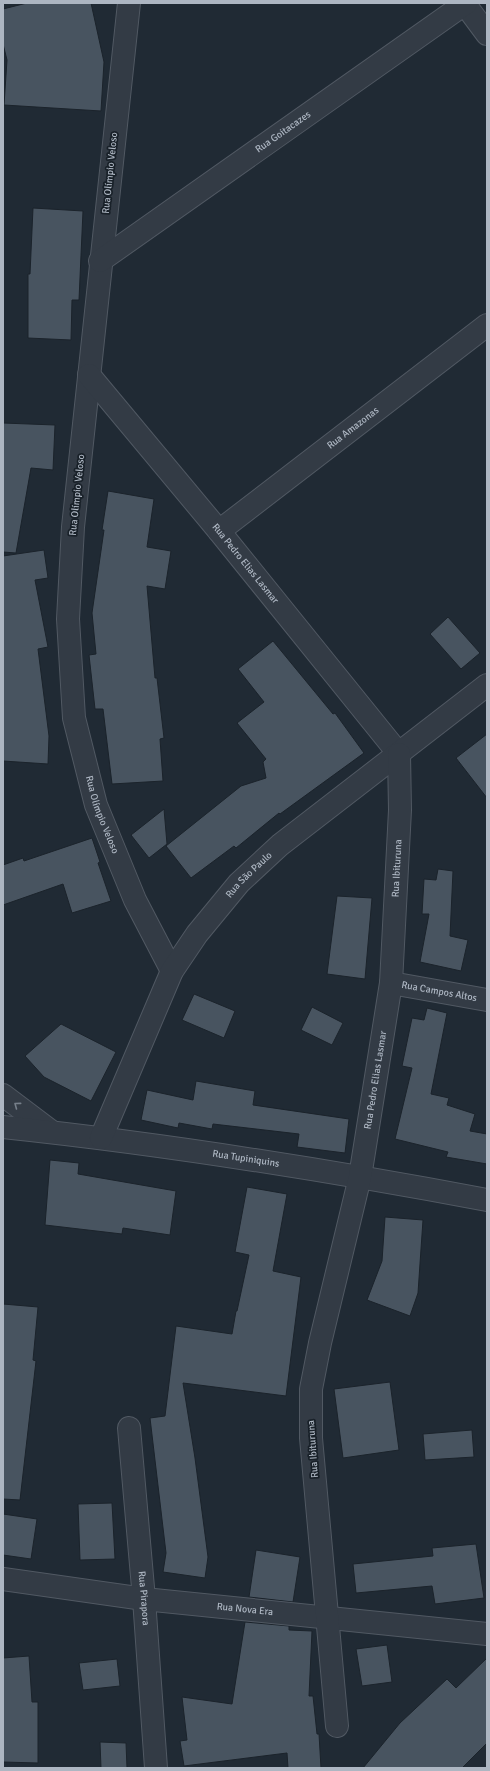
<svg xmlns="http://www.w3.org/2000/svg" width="490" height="1771" font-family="Signika,sans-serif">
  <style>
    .building { fill: #485460; stroke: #1b232b }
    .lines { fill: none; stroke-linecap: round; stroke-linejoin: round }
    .minor-casing { stroke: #515963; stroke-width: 24 }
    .minor { stroke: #333b45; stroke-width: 22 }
    .oneway { stroke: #767f8a }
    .labels { text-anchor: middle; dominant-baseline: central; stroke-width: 3.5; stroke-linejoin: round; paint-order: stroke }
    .street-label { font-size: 10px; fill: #adb6c2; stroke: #192129 }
  </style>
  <rect width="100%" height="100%" fill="#202a34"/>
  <!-- building -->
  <g class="building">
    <path d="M 27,3 L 91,3 L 104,62 L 101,111 L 4,105 L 7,60 L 3,44 L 3,9 Z"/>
    <path d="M 33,208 L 83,211 L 79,300 L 72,300 L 71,340 L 28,338 L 28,274 L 30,274 Z"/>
    <path d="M 3,423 L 55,425 L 53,470 L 31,468 L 16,553 L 3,552 Z"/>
    <path d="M 108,491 L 154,499 L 147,547 L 171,551 L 165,589 L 147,586 L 155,678 L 157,678 L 164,738 L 160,739 L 163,781 L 112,784 L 103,709 L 95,709 L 89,655 L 96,654 L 92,613 L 104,530 L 102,530 Z"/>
    <path d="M 44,550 L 48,578 L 35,580 L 48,647 L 38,649 L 49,736 L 48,764 L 3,761 L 3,556 Z"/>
    <path d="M 448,617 L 480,653 L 461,669 L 430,634 Z"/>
    <path d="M 273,641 L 333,714 L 335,713 L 364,753 L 280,814 L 279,813 L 236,848 L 234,846 L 191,878 L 166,846 L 241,786 L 266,778 L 263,762 L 266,759 L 237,723 L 264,702 L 238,669 Z"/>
    <path d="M 487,734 L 487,798 L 456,758 Z"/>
    <path d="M 164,809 L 167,844 L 149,858 L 131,835 Z"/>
    <path d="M 92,838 L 100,862 L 98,863 L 111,901 L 72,913 L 63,884 L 3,905 L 3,865 L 23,858 L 24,861 Z"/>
    <path d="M 438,869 L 453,871 L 450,936 L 468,940 L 461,971 L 420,962 L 429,914 L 422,914 L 424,879 L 436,880 Z"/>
    <path d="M 337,896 L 372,898 L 365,979 L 327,974 Z"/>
    <path d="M 194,994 L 235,1011 L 224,1038 L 182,1020 Z"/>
    <path d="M 312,1007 L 343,1023 L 332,1045 L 301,1030 Z"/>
    <path d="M 427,1008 L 447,1013 L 431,1094 L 449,1098 L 447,1105 L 475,1114 L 470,1131 L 487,1134 L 487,1164 L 446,1157 L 448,1152 L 395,1139 L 412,1068 L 402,1066 L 412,1018 L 424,1020 Z"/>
    <path d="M 61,1024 L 116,1052 L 91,1101 L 44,1077 L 25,1056 Z"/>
    <path d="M 196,1081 L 255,1091 L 253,1105 L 349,1119 L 345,1153 L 297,1147 L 299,1134 L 213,1124 L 212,1129 L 179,1123 L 178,1128 L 141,1120 L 147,1090 L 193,1100 Z"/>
    <path d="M 50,1160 L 79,1163 L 78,1174 L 176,1191 L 170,1235 L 123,1228 L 122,1234 L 45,1225 Z"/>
    <path d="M 247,1187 L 287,1194 L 273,1271 L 301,1277 L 286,1396 L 183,1383 L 195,1458 L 208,1557 L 205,1578 L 163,1572 L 166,1553 L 150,1418 L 165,1416 L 176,1326 L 232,1334 L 236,1311 L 237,1311 L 249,1255 L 235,1252 Z"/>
    <path d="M 385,1217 L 423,1220 L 418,1293 L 410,1316 L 367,1300 L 382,1261 Z"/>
    <path d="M 3,1304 L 38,1307 L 33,1360 L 36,1361 L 20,1500 L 3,1499 Z"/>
    <path d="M 390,1382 L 399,1450 L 343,1458 L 334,1389 Z"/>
    <path d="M 472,1430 L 474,1457 L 425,1460 L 423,1434 Z"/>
    <path d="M 112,1503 L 115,1559 L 80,1560 L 78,1504 Z"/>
    <path d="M 3,1514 L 37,1519 L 31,1559 L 3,1555 Z"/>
    <path d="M 476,1544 L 484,1598 L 435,1604 L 432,1586 L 356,1593 L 353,1564 L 433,1556 L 432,1548 Z"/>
    <path d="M 256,1550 L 300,1557 L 293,1602 L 249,1597 Z"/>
    <path d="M 245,1622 L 289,1626 L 289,1630 L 312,1631 L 309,1696 L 313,1696 L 317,1734 L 319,1734 L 321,1768 L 288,1768 L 287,1753 L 184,1766 L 180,1741 L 187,1740 L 182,1697 L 232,1704 Z"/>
    <path d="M 387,1645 L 392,1682 L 362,1686 L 356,1649 Z"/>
    <path d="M 29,1656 L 32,1702 L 38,1702 L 38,1763 L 3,1762 L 3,1658 Z"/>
    <path d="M 487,1658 L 487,1743 L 462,1768 L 363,1768 L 400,1723 L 447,1679 L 456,1688 Z"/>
    <path d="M 117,1659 L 120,1686 L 83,1690 L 79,1663 Z"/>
    <path d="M 100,1742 L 126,1743 L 127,1768 L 101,1768 Z"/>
  </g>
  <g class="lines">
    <defs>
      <g id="minor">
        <path id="s1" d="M 129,3 L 73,527 L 68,619 L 74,718 L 96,805 L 135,900 L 172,971"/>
        <path d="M 464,3 L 487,34"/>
        <path id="s2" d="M 100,261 L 466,3"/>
        <path id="s3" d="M 89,375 L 219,531 L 399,754"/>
        <path id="s4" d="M 219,531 L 487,325"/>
        <path id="s5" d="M 391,983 L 487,1000"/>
        <path d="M 3,1095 L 52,1132"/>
        <path id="s6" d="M 3,1127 C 165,1144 327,1170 487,1200"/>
        <path id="s7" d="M 101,1138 L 172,971 L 197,934 L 239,883 L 280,845 L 487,685"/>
        <path id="s8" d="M 129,1428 L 144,1599 L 156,1768"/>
        <path id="s9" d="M 3,1579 L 144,1599 L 487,1634"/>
        <path id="s10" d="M 337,1726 L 311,1438 L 311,1389 L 320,1343 L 360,1177 L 391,983 L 400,810 L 399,754"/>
      </g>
    </defs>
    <!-- minor casing -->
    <use href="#minor" class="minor-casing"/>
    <!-- minor -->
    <use href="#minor" class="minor"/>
  </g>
  <!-- one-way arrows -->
  <defs><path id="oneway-chevron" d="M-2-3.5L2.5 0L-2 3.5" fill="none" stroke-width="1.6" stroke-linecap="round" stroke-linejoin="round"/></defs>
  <use class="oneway" href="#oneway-chevron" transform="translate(17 1105) rotate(-143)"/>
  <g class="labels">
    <!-- street labels -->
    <g class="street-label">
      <text stroke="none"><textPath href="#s2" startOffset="224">Rua Goitacazes</textPath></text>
      <text transform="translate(110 173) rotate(-84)">Rua Olímpio Veloso</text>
      <text stroke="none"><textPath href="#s4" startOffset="169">Rua Amazonas</textPath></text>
      <text transform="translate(77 495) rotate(-84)">Rua Olímpio Veloso</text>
      <text stroke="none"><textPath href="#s3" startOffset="245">Rua Pedro Elias Lasmar</textPath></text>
      <text stroke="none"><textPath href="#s1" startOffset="819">Rua Olímpio Veloso</textPath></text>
      <text stroke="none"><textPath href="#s10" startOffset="867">Rua Ibituruna</textPath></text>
      <text stroke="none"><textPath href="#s7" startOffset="305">Rua São Paulo</textPath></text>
      <text stroke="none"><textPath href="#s5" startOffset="49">Rua Campos Altos</textPath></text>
      <text stroke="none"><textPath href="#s10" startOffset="654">Rua Pedro Elias Lasmar</textPath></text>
      <text stroke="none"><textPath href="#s6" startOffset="245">Rua Tupiniquins</textPath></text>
      <text transform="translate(313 1449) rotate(-94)">Rua Ibituruna</text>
      <text stroke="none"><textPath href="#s8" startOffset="171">Rua Pirapora</textPath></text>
      <text stroke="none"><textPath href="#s9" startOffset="244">Rua Nova Era</textPath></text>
    </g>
  </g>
  <!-- border -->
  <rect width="490" height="1771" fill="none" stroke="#adb6c2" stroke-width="8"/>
</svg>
